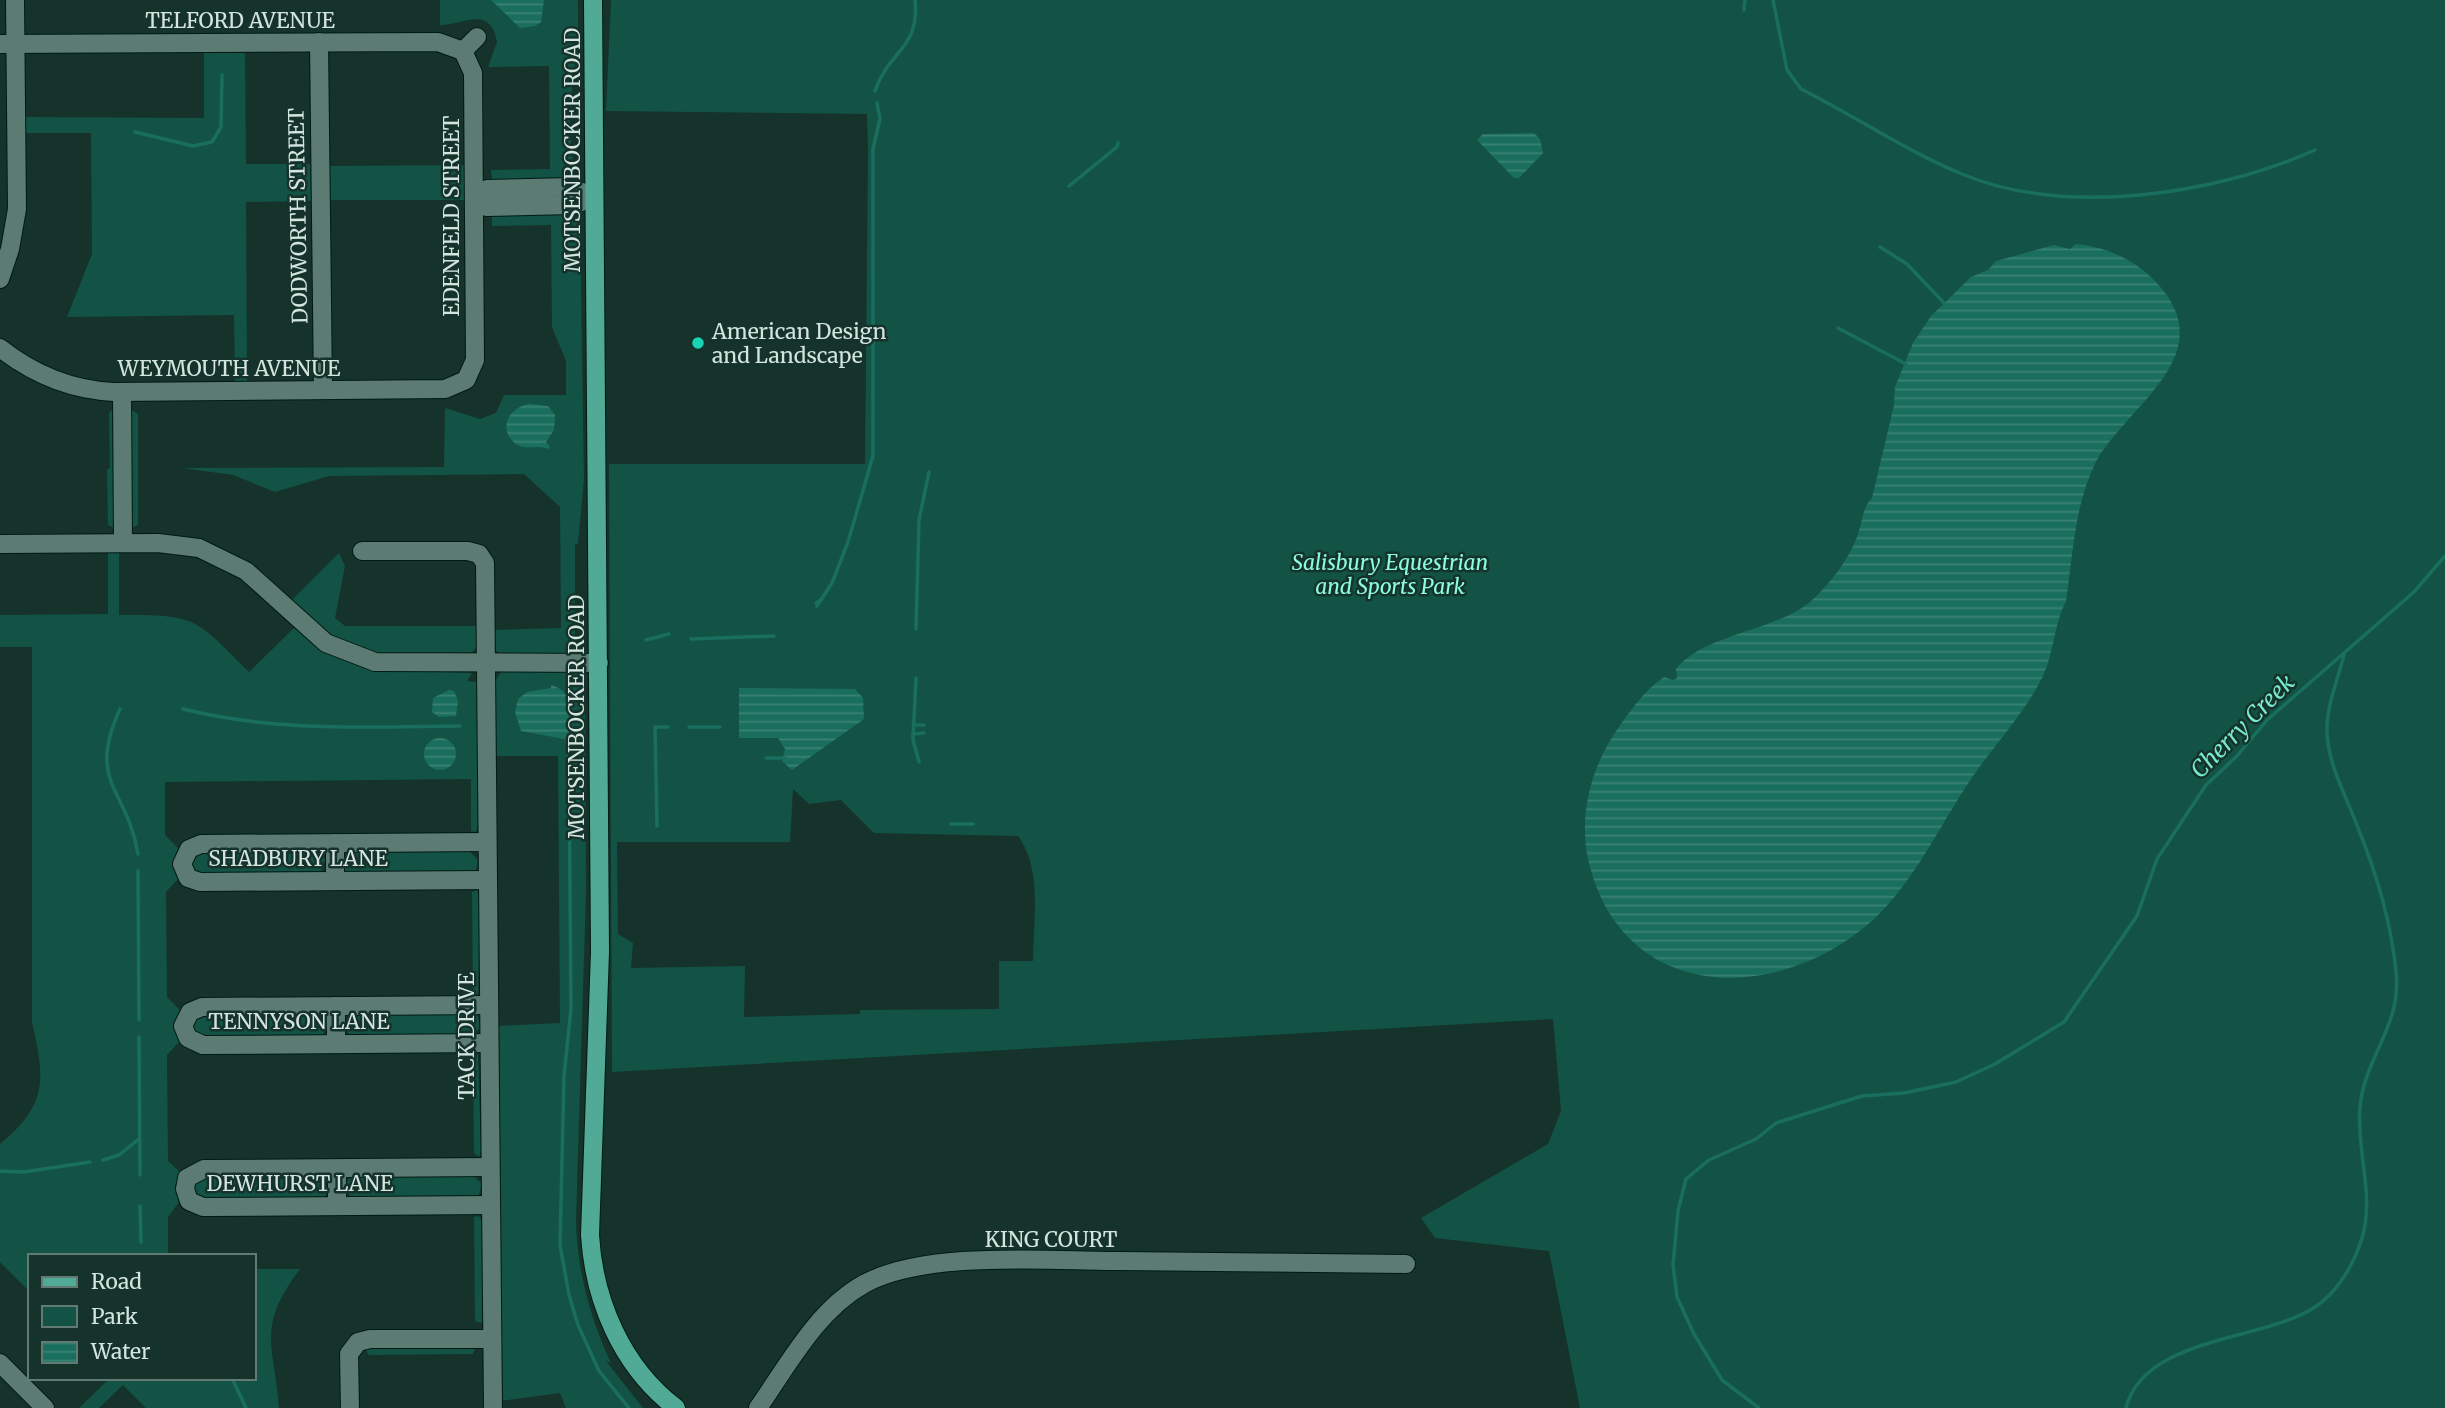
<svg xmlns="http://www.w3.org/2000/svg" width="2445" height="1408" font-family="Merriweather,serif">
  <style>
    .green { fill: #125345; fill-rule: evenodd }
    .water { fill: url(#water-rules) }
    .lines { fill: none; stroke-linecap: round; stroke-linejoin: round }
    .stream { stroke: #1a6e5d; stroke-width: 3.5 }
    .minor-casing { stroke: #001a14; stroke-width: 20 }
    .major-casing { stroke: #001a14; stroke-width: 20 }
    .minor { stroke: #5c7b72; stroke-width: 18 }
    .major { stroke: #51aa95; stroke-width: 18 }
    .poi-dot { fill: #17d5b3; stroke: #15332b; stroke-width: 2.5 }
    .labels { text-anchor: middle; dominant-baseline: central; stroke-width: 5; stroke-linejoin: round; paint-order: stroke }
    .street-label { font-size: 21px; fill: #d4e5e0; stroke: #15332b }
    .poi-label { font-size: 21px; fill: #d4e5e0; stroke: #15332b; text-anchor: start }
    .park-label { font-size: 21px; font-style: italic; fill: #8bfce0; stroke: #15332b }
    .water-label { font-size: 23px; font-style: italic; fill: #77e9cc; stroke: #15332b }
  </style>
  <defs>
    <pattern id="water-rules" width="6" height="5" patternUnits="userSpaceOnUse" patternTransform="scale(1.75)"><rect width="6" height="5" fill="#1a6e5d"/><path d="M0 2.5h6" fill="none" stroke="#3a8374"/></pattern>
  </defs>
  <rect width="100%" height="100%" fill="#15332b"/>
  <!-- green -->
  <g class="green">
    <path d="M 440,0 L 578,0 L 578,43 L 569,111 L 573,167 L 564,180 L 492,181 L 491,170 L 550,169 L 549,66 L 488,67 L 497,42 C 491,4 462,25 440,25 Z"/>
    <path d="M 611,0 L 2445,0 L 2445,1408 L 1580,1408 L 1549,1251 L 1435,1238 L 1421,1218 L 1548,1144 L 1561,1111 L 1553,1019 L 612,1072 L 609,464 L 865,464 L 868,148 L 867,114 L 606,111 ZM 793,789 L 809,804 L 841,800 L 874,833 L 1018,836 C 1043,870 1033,921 1033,961 L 999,961 L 999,1009 L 860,1010 L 860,1014 L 744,1017 L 745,966 L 631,968 L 633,943 L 618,934 L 617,842 L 790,842 Z"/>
    <path d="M 204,53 L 245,53 L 246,164 L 310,164 L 311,201 L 246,202 L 247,382 L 235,382 L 234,315 L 67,317 L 92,254 L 91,133 L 25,133 L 25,117 L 204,118 Z"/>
    <path d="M 464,165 L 464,200 L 330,200 L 330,166 Z"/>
    <path d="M 492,214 L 571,214 L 580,223 L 584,480 L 578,544 L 575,544 L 575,640 L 567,646 L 570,654 L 566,655 L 501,655 L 494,648 L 494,630 L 561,628 L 560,507 L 524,474 L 329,476 L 275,492 L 233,475 L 182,468 L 444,467 L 445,408 L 480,419 L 496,413 L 504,395 L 566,395 L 566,361 L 552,327 L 551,225 L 492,226 Z"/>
    <path d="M 113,409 L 114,525 L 114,528 L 108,525 L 107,469 L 110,468 L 109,413 Z"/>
    <path d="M 130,409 L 138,414 L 138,525 L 131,528 Z"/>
    <path d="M 108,552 L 119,552 L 119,615 C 197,614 195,618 249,672 L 294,628 L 328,654 L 366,669 L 472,673 L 467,681 L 478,682 L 478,825 L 476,832 L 471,831 L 471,779 L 165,782 L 165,835 L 178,848 L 173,867 L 178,879 L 166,892 L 167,997 L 180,1010 L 175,1020 L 179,1042 L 167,1055 L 168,1161 L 181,1173 L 175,1185 L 179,1202 L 168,1217 L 168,1256 L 30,1256 L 30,1292 L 0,1262 L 0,1144 C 48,1104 45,1080 32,1022 L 32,647 L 0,647 L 0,615 L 108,614 Z"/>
    <path d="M 339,553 L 345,566 L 335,618 L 345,626 L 477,626 L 476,648 L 469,655 L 379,654 L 332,637 L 291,601 Z"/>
    <path d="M 506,671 L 575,671 L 585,682 L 586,893 L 576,1220 C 577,1270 590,1318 611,1363 L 606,1361 L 643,1408 L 566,1408 L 560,1393 L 500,1401 L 496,1026 L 560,1023 L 558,756 L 495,756 L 494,682 L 501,672 Z"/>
    <path d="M 467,849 L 478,860 L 476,870 L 467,876 L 348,875 L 342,868 L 344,856 L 353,850 Z"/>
    <path d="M 198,851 L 318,851 L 325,860 L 319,875 L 195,875 L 190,860 Z"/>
    <path d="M 477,890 L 480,898 L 478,994 L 473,993 L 472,892 Z"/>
    <path d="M 470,1011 L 478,1016 L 480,1028 L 470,1037 L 352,1037 L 344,1028 L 350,1013 Z"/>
    <path d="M 321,1014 L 327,1028 L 321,1037 L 205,1039 L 192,1030 L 196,1016 Z"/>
    <path d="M 478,1054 L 481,1151 L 479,1157 L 474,1153 L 473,1055 Z"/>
    <path d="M 471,1173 L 482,1184 L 479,1194 L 471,1200 L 354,1200 L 345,1190 L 346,1183 L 353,1175 Z"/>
    <path d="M 201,1177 L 323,1177 L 328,1190 L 324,1198 L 208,1202 L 196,1197 L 193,1186 Z"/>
    <path d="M 479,1216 L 482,1221 L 482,1323 L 475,1321 L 474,1217 Z"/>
    <path d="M 254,1269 L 300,1269 C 256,1328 274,1343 279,1408 L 146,1408 L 123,1385 L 99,1408 L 79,1408 L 110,1378 L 254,1378 Z"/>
    <path d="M 374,1348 L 473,1347 L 475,1348 L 473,1354 L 369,1355 L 366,1350 Z"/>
  </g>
  <!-- water -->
  <g class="water">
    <path d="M 491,0 L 544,0 L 541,22 L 535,26 L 520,28 Z"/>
    <path d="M 1534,133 L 1540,139 L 1543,153 L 1519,178 L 1514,178 L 1477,140 L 1483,134 Z"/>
    <path d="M 2076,244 C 2106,247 2134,259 2156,282 C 2226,356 2122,408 2094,466 C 2074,509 2073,555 2066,601 C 2054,624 2054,652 2043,676 C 2025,713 1996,743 1973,776 C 1941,823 1915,881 1873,920 C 1777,1006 1621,1004 1588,859 C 1578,811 1593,762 1621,724 C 1634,706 1645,690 1664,677 L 1673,680 L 1677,678 L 1676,669 C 1704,634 1775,631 1810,602 C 1830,584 1847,562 1857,537 C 1862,525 1862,507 1872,498 L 1894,405 L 1895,387 L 1913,343 L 1931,316 L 1971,277 L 1988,270 L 1996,261 L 2054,245 L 2070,249 Z"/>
    <path d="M 530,404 L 548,406 L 555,415 L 554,430 L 546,442 L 550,447 L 548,449 C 538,444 525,451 516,444 C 496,429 510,406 530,404 Z"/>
    <path d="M 551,685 C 571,690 577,713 570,736 L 564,739 L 521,731 L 515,712 L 518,699 L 527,692 L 551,688 Z"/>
    <path d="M 739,688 L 855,689 L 863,698 L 864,719 L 792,770 L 782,761 L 785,749 L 778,738 L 739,738 Z"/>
    <path d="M 449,690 L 454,691 L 458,701 L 456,716 L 439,717 L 432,712 L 433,698 Z"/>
    <circle cx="440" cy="754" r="16"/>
  </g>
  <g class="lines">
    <!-- stream -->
    <g class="stream">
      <path d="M 1773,0 L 1787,70 L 1801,89 C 1855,116 1906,151 1962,174 C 2065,217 2215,195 2315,150"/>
      <path d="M 1744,10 L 1745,0"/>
      <path d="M 875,91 C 889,50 920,49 915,0"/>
      <path d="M 135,132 L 193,146 L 212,142 L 221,127 L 222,75"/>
      <path d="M 1069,186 L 1117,147 L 1118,143"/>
      <path d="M 1880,247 L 1907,264 L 1944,303"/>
      <path d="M 1838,328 L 1906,364"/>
      <path d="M 816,603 L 822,599"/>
      <path d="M 817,606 L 832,583 L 848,542 L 873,456 L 873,149 L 880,119 L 877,103"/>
      <path d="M 916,629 L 919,520 L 929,472"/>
      <path d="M 691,639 L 774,636"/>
      <path d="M 646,640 L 669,634"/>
      <path d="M 916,678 L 913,740 L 919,762"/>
      <path d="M 120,709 C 86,784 127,787 138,854"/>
      <path d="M 183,709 C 276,732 364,727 460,726"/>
      <path d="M 913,725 L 924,725"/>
      <path d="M 689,727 L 720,727"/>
      <path d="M 913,734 L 924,733"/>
      <path d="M 566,735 L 569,762 L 571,1009 L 564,1076 L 560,1245 L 569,1295 L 578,1325 L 599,1371 L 629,1408"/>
      <path d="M 766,758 L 785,758"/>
      <path d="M 951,824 L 973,824"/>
      <path d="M 657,826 L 655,727 L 668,727"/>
      <path d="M 138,871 L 139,1020"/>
      <path d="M 139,1037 L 140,1175"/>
      <path d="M 103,1160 L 119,1155 L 139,1139"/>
      <path d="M 0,1171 L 24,1172 L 90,1162"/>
      <path d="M 140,1206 L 141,1242"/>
      <path d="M 232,1378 L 246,1408"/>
      <path d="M 1759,1408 L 1722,1380 L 1694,1334 L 1677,1297 L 1673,1265 L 1678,1211 L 1686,1179 L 1709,1160 L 1756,1139 L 1776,1123 L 1862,1096 L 1904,1093 L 1956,1082 L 1995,1064 L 2064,1022 L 2137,916 L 2157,859 L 2206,785 L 2237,756 L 2267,720 L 2414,592 L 2445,556"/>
      <path d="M 2126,1408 C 2144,1336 2265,1341 2315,1307 C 2338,1292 2354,1264 2362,1238 C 2375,1195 2356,1151 2360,1107 C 2365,1055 2402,1027 2396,971 C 2391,923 2376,872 2358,828 C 2347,798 2328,765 2327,732 C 2326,707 2338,679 2344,655"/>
    </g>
    <defs>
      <g id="minor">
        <path d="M 319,42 L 323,390"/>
        <path d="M 0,44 L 438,42 L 463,51 L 473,73 L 475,360 L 466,380 L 445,389 L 114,392 C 71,390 33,374 0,348"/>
        <path d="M 463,51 L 477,37"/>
        <path d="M 570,187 L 594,197 L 573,205 L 487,207 L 474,198 L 487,189 Z"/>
        <path d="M 0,279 L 10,249 L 17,209 L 15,0"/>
        <path d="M 122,392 L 123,543"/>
        <path d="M 0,544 L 158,543 L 199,548 L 246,571 L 326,643 L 375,662 L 599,663"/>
        <path d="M 362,551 L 468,551 L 479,554 L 485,563 L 493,1408"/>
        <path d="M 487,842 L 201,844 L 189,849 L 182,864 L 188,878 L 200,882 L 488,880"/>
        <path d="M 335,843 L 335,881"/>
        <path d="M 488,1005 L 202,1007 L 190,1012 L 183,1026 L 188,1038 L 203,1045 L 489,1043"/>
        <path d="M 336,1006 L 336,1044"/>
        <path d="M 490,1167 L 204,1169 L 187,1178 L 185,1189 L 189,1201 L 203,1207 L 490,1205"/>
        <path d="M 337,1169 L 337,1206"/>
        <path d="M 0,1363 L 45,1408"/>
        <path d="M 350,1408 L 349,1354 L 358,1342 L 370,1339 L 491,1339"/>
        <path d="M 758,1408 C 788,1365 817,1310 864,1284 C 926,1250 1049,1261 1120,1261 C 1215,1262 1311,1263 1406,1264"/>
      </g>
      <path id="major" d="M 593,0 L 600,952 L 590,1235 C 594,1301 622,1367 676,1408"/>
    </defs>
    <!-- minor casing -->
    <use href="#minor" class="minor-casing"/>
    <!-- major casing -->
    <use href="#major" class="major-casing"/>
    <!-- minor -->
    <use href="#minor" class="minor"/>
    <!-- major -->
    <use href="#major" class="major"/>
  </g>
  <!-- markers -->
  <circle class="poi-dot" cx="698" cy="343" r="7"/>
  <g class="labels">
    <!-- street labels -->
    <g class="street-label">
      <text x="240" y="20">TELFORD AVENUE</text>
      <text transform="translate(572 150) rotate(-90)">MOTSENBOCKER ROAD</text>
      <text transform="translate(298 216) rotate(-91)">DODWORTH STREET</text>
      <text transform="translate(451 216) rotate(-90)">EDENFELD STREET</text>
      <text x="229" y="368">WEYMOUTH AVENUE</text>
      <text transform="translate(576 717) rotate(-90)">MOTSENBOCKER ROAD</text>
      <text x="298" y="858">SHADBURY LANE</text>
      <text x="299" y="1021">TENNYSON LANE</text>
      <text transform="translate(466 1036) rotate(-90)">TACK DRIVE</text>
      <text x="300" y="1183">DEWHURST LANE</text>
      <text x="1051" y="1239">KING COURT</text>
    </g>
    <!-- poi labels -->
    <g class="poi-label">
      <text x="712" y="331">American Design<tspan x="712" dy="24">and Landscape</tspan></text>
    </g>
    <!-- park labels -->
    <g class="park-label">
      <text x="1390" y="562">Salisbury Equestrian<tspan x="1390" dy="24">and Sports Park</tspan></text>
    </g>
    <!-- water labels -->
    <g class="water-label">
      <text transform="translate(2242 726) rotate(-45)">Cherry Creek</text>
    </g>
  </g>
  <!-- legend -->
  <rect x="28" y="1254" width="228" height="126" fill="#15332b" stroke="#617a73" stroke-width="2"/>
  <rect x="42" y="1277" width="35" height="10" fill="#51aa95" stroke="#617a73" stroke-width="2"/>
  <text x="91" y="1289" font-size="21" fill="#d4e5e0">Road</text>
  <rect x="42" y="1306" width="35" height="21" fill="#125345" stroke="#617a73" stroke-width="2"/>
  <text x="91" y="1324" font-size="21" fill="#d4e5e0">Park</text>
  <rect x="42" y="1342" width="35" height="21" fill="url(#water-rules)" stroke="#617a73" stroke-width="2"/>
  <text x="91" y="1359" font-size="21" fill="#d4e5e0">Water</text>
</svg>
